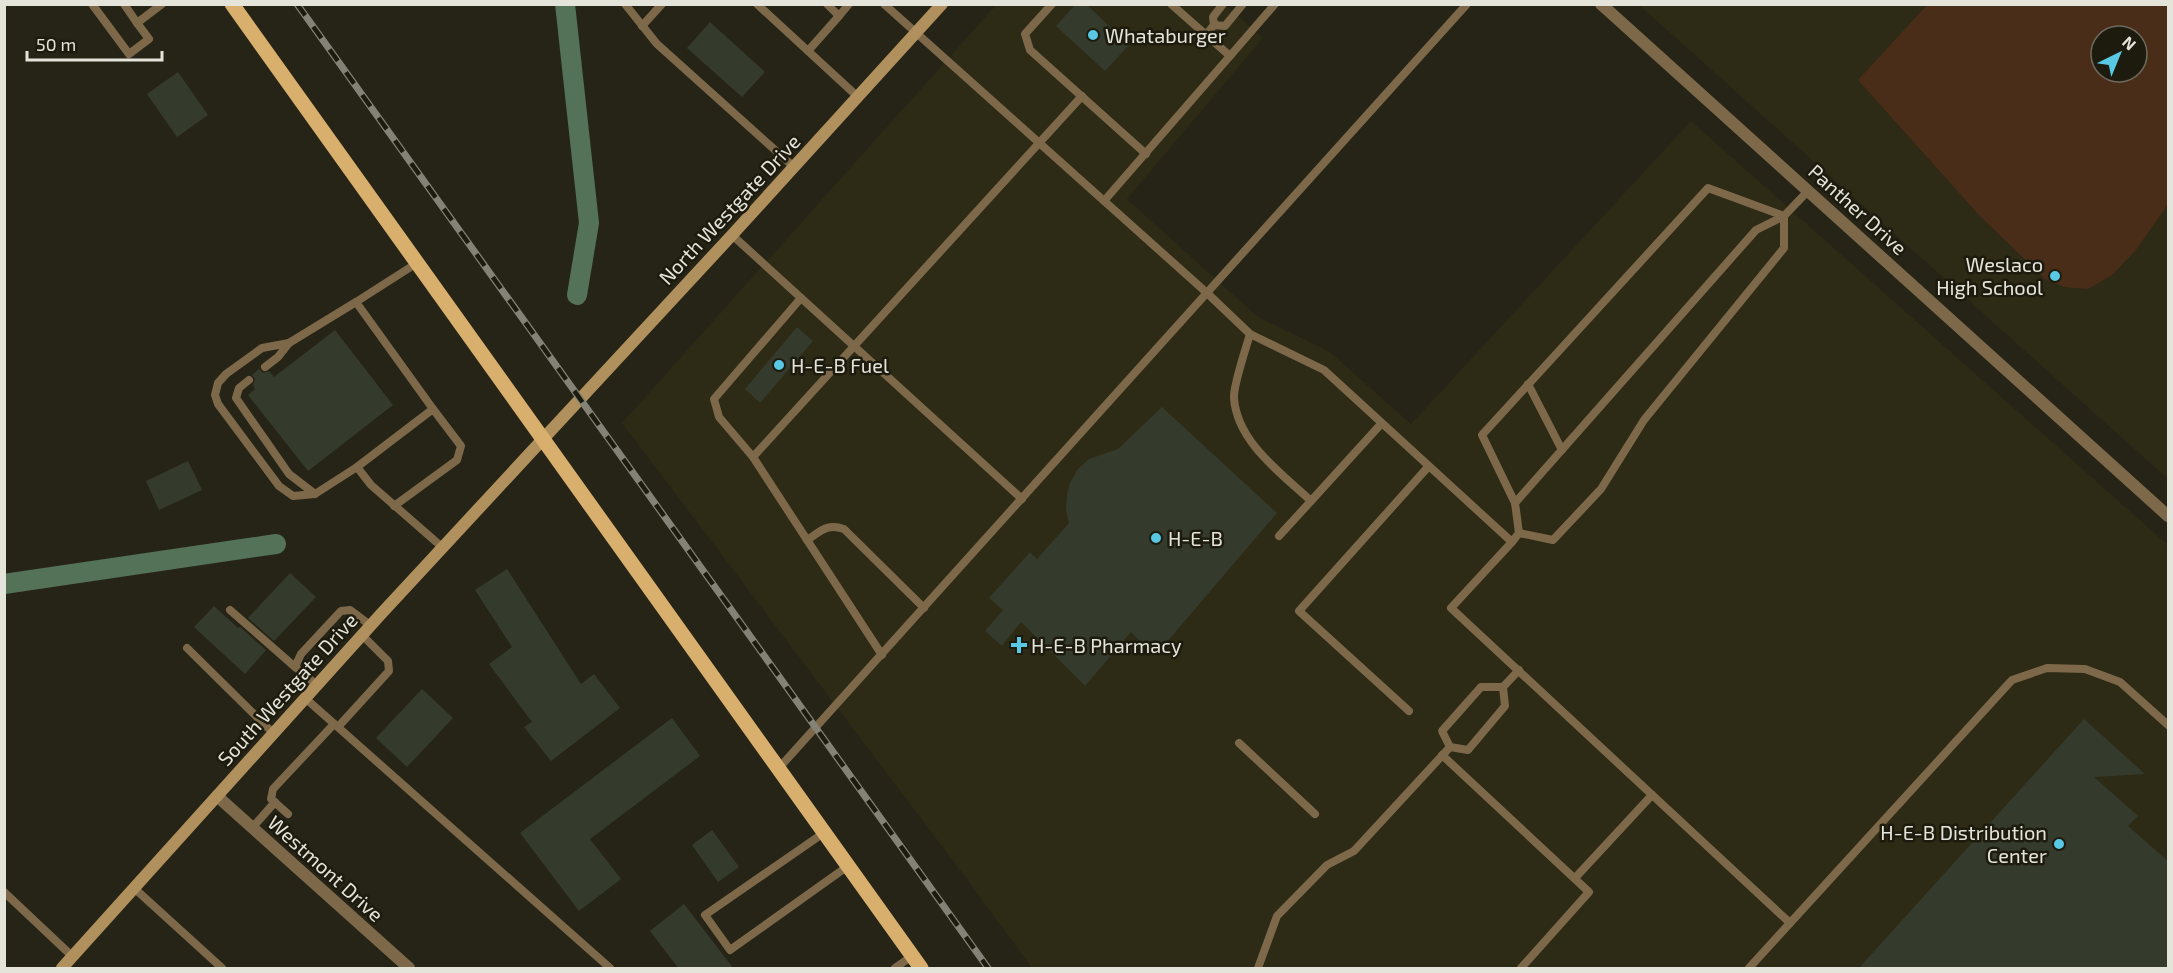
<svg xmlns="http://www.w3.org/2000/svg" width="2173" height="973" font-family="'Exo 2',sans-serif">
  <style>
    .built { fill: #2d2a15; fill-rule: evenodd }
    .green { fill: #4a2d18; fill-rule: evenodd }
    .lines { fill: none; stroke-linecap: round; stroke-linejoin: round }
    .canal { stroke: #537257; stroke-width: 20 }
    .building { fill: #353b2c }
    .lane { stroke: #7d694a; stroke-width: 8 }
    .street { stroke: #7d694a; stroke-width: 12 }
    .secondary { stroke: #b0905d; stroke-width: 12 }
    .primary { stroke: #d8af6c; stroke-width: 15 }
    .rail-casing { stroke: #848277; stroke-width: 7 }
    .rail { stroke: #1d1b0d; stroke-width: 4.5; stroke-dasharray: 14; stroke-linecap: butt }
    .poi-dot { fill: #59c8e5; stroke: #1d1b0d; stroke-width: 2 }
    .labels { text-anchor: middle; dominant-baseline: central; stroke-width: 5; stroke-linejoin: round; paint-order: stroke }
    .poi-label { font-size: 20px; fill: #e5e4db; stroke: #1d1b0d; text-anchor: start }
    .street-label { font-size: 20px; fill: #e5e4db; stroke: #1d1b0d }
  </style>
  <rect width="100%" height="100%" fill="#262416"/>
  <!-- built -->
  <g class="built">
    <path d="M 996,5 L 1225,5 L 1263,38 L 1127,199 L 1258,317 L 1330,352 L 1411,424 L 1691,121 L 2168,545 L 2168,968 L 1032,968 L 969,882 L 622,423 Z"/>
    <path d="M 1639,5 L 2168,5 L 2168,479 ZM 2101,36 L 2137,36 L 2137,72 L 2101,72 Z"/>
  </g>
  <!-- green -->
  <path class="green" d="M 1927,5 L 2168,5 L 2168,204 L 2136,250 L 2112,275 L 2088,289 L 2064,287 L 2045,279 L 1978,214 L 1858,80 ZM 2101,36 L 2137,36 L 2137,72 L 2101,72 Z"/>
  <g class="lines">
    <!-- canal -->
    <g class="canal">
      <path d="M 565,4 L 589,223 L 577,295"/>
      <path d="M 4,584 L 276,544"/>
    </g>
  </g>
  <!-- building -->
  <g class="building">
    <path d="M 1076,4 L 1086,4 L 1129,45 L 1105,71 L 1056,26 Z"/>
    <path d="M 710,22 L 765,72 L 742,97 L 687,48 Z"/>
    <path d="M 178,72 L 208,115 L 177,137 L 147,94 Z"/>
    <path d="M 797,327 L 813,341 L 760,403 L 745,389 Z"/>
    <path d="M 335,330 L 393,405 L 308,471 L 248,395 L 255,389 L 253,385 L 255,379 L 252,375 L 259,369 L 263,373 L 269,371 L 274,377 Z"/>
    <path d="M 1162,407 L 1277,513 L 1155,656 L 1131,632 L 1085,686 L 1021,622 L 1002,646 L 985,631 L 1003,610 L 989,598 L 1030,552 L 1037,559 L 1069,523 L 1066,510 L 1067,494 L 1070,483 L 1078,469 L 1089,459 L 1118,449 Z"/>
    <path d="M 188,461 L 202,490 L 159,510 L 146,481 Z"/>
    <path d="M 507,569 L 581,684 L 594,674 L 620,708 L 551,761 L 524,727 L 532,722 L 489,664 L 512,647 L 475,590 Z"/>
    <path d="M 290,573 L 316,597 L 274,641 L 248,618 Z"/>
    <path d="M 214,606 L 238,628 L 240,627 L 266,650 L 245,674 L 194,627 Z"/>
    <path d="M 422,689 L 453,718 L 407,767 L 376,738 Z"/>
    <path d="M 672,718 L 700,756 L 590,839 L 621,879 L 579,911 L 520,833 Z"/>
    <path d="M 2084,719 L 2145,774 L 2094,777 L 2138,816 L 2128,826 L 2169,862 L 2169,969 L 1858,969 Z"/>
    <path d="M 712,830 L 739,867 L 718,882 L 692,845 Z"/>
    <path d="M 684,904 L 734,969 L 679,969 L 650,931 Z"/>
  </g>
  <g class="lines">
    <!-- lane -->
    <g class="lane">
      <path d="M 92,4 L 129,54 L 149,39 L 137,23"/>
      <path d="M 124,4 L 137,23 L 162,4"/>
      <path d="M 625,4 L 657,44 L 794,167"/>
      <path d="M 757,4 L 858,97"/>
      <path d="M 827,4 L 839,16 L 849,4"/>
      <path d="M 884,4 L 1207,293 L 1250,334 L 1324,370 L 1512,542 L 1519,533 L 1515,503 L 1756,230 L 1784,216 L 1808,191"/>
      <path d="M 1052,4 L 1025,34 L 1030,50 L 1146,154"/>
      <path d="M 1214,25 L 1213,17 L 1223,4"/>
      <path d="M 642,26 L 662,4"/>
      <path d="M 1206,35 L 1214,25 L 1225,26 L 1243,4"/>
      <path d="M 808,51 L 839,16"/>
      <path d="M 1230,56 L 1275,4"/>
      <path d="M 1104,201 L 1230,56 L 1171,4"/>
      <path d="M 732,235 L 1022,499"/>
      <path d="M 417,263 L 356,302 L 433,409 L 357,467 L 371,485 L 442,547"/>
      <path d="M 801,298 L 714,399 L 719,417 L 753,457 L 882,655"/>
      <path d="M 356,302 L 289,343 L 262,348 L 226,374 L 218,383 L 215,395 L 218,404 L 279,486 L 293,496 L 315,494 L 357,467"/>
      <path d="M 1250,334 C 1246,348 1233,386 1234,398 C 1237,442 1281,473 1311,501 L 1381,424"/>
      <path d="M 265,367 L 278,357 L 289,343"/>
      <path d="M 249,380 L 239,388 L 236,398 L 289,474 L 315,494"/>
      <path d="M 1528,384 L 1562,450"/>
      <path d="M 753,457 L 1082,96"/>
      <path d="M 1515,503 L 1482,435 L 1708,188 L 1784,216"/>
      <path d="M 394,506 L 457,460 L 461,446 L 433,409"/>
      <path d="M 1519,533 L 1553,540 L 1601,489 L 1644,420 L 1784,248 L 1784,216"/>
      <path d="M 1279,536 L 1311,501"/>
      <path d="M 807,540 C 821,531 827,523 844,529 L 924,608"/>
      <path d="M 1512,542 L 1451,608 L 1790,923"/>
      <path d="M 230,610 L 295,667"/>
      <path d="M 187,648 L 273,733"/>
      <path d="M 317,685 L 295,667 L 301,654 L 341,611 L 350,610 L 370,625"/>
      <path d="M 305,698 L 610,968"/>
      <path d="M 1409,711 L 1299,611 L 1428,467"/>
      <path d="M 338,727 L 389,671 L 388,661 L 362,635"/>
      <path d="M 1239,743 L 1315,814"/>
      <path d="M 1450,747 L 1468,750 L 1505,706 L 1503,687 L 1519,670"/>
      <path d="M 1450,747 L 1442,731 L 1481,687 L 1503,687"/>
      <path d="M 1442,755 L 1589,892 L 1521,968"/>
      <path d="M 779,768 L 1467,4"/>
      <path d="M 288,814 L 271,799 L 273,789 L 334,724"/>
      <path d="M 252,828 L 275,802"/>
      <path d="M 825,832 L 705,915 L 730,950 L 848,866"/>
      <path d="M 1575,878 L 1652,795"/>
      <path d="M 134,888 L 222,968"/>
      <path d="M 4,892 L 73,957"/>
      <path d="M 895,968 L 912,956"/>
      <path d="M 1258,968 L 1277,916 L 1327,865 L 1354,851 L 1450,747"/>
      <path d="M 1749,968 L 2012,680 L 2047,668 L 2085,669 L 2120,682 L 2168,725"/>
    </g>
    <!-- street -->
    <g class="street">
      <path d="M 1601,4 L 2168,516"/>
      <path d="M 217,796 L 409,968"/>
    </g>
    <!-- secondary -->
    <path class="secondary" d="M 62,968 L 381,614 L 732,235 L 942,4"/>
    <!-- primary -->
    <path class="primary" d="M 232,4 L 921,968"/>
    <defs>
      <path id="rail" d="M 297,4 L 988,968"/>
    </defs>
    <!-- rail casing -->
    <use href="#rail" class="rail-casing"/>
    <!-- rail -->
    <use href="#rail" class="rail"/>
  </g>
  <!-- markers -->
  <g class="poi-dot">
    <circle cx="1093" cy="35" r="6"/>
    <circle cx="2055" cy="276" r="6"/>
    <circle cx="779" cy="365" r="6"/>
    <circle cx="1156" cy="538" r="6"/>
    <path d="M1016 636h6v6h6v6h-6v6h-6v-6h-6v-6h6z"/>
    <circle cx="2059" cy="844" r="6"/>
  </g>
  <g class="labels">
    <!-- poi labels -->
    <g class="poi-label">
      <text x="1105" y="35">Whataburger</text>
      <text x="2043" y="264" text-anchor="end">Weslaco<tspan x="2043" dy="23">High School</tspan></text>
      <text x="791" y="365">H-E-B Fuel</text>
      <text x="1168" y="538">H-E-B</text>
      <text x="1031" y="645">H-E-B Pharmacy</text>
      <text x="2047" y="832" text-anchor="end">H-E-B Distribution<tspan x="2047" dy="23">Center</tspan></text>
    </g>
    <!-- street labels -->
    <g class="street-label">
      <text transform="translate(729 209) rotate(-47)">North Westgate Drive</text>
      <text transform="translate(1858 209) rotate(42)">Panther Drive</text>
      <text transform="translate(287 689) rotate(-48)">South Westgate Drive</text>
      <text transform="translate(326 868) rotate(42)">Westmont Drive</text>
    </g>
  </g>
  <!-- border -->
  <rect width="2173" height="973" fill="none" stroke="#e5e4db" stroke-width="12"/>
  <!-- north arrow -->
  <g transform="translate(2119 54) rotate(43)"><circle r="28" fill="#1d1b0d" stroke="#6d6b5f" stroke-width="1.5"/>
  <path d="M0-4.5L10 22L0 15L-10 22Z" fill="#59c8e5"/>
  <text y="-9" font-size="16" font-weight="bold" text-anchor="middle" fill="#e5e4db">N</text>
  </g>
  <!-- scale -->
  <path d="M27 51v9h135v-9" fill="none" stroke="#e5e4db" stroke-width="3"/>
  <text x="36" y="51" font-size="18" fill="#e5e4db" stroke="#1d1b0d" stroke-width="4.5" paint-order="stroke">50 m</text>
</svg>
